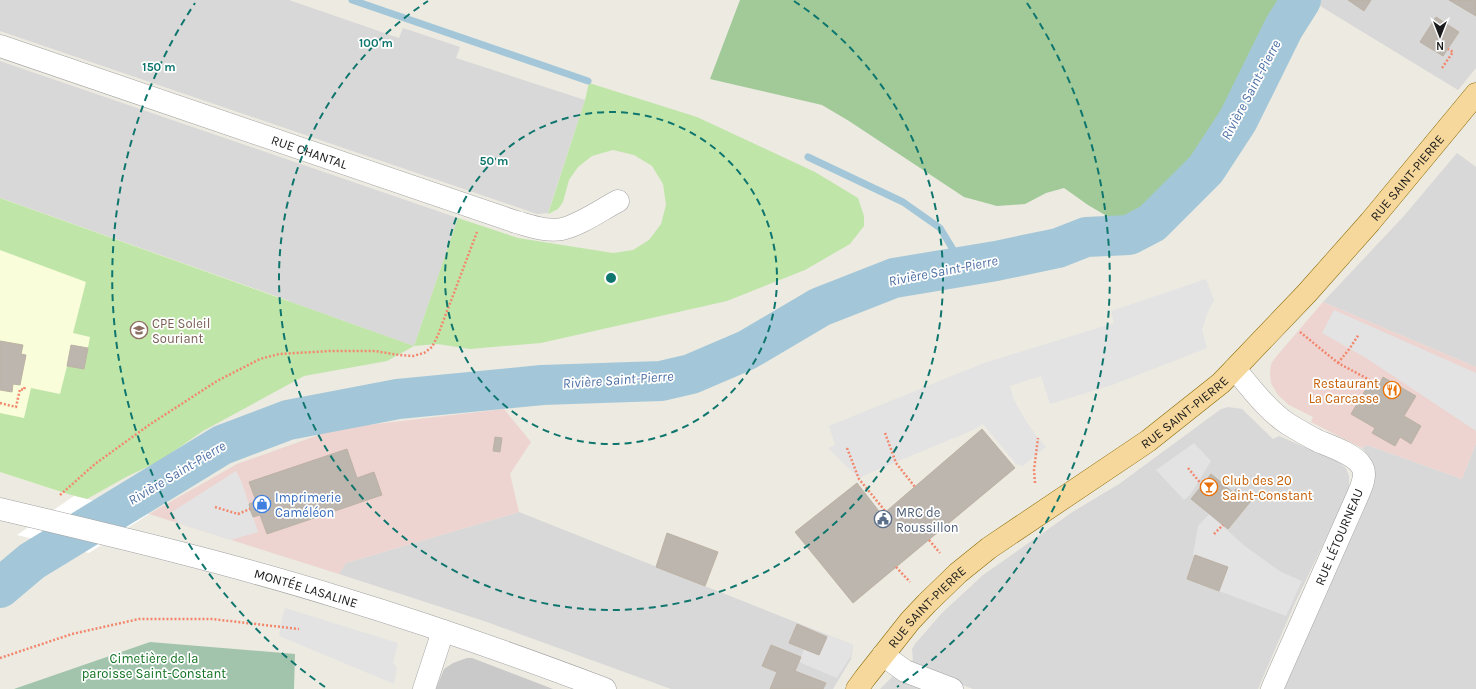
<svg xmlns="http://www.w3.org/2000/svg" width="1476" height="689" font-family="Karla,sans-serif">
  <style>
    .residential { fill: #d9d8d8 }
    .commercial { fill: #edd4d0 }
    .education { fill: #f9fdd9 }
    .religious { fill: #c9c9c9 }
    .grass { fill: #c0e5a9 }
    .forest { fill: #a1ca98 }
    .cemetery { fill: #a3c4ac }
    .parking { fill: #e3e3e3 }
    .pier { fill: #fff }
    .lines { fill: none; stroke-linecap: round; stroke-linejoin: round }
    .stream { stroke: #a3c7d8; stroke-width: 7 }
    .river { stroke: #a3c7d8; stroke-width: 40 }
    .building { fill: #bcb6ae; stroke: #bdb2a4 }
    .minor-casing { stroke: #a2a2a2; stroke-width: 23 }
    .major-casing { stroke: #8a6c08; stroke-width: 23 }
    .path { stroke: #f2876d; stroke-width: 2.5; stroke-dasharray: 2 2; stroke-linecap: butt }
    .minor { stroke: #fff; stroke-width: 22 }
    .major { stroke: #f6d89c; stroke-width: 22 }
    .ring { fill: none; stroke: #0f766e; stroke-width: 2; stroke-dasharray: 7 5 }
    .labels { text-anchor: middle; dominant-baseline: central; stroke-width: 3.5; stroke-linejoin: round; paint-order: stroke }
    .street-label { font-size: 13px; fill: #1b1b1b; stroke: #fff }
    .education-label { font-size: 13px; fill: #785e54; stroke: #fff; text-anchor: start }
    .food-label { font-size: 13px; fill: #c56008; stroke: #fff; text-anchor: end }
    .shop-label { font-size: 13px; fill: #366cbe; stroke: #fff; text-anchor: start }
    .service-label { font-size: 13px; fill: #4e5e75; stroke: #fff; text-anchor: start }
    .park-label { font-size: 13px; fill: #117222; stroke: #fff }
    .water-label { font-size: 14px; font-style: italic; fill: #4e71a5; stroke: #fff }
    .centre { fill: #0f766e; stroke: #fff; stroke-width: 2 }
    .ring-label { font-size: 12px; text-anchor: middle; font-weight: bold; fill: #0f766e; stroke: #fff; stroke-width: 3.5; stroke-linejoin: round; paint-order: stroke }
  </style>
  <rect width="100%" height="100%" fill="#eceae1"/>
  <!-- residential -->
  <g class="residential">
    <path d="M 0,0 L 289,0 L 399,38 L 403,28 L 460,47 L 456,58 L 585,100 L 548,213 L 537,214 L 0,31 Z"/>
    <path d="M 1312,0 L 1476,0 L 1476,68 L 1458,90 L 1312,1 Z"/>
    <path d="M 0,61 L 458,218 L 414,346 L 0,198 Z"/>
    <path d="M 1457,153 L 1476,167 L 1476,367 L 1323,302 L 1403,217 Z"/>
    <path d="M 1228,407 L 1242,409 L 1273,439 L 1279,436 L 1337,461 L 1346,468 L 1349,476 L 1349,487 L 1345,498 L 1294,605 L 1258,689 L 973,689 L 920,669 L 909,662 L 913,660 L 912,649 L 915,644 L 942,613 L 983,575 L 1074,511 L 1119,484 L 1221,409 Z"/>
    <path d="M 1476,443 L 1476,689 L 1284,689 L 1365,508 L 1371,485 L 1369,458 L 1362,448 L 1367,445 L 1462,479 Z"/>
    <path d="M 519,512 L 853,645 L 851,659 L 833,689 L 671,689 L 487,622 L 339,574 L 346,563 Z"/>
    <path d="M 894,675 L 929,689 L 880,689 Z"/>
  </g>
  <!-- commercial -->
  <g class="commercial">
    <path d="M 1323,302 L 1476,367 L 1476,443 L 1462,479 L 1367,445 L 1362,448 L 1311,422 L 1313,417 L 1289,405 L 1278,395 L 1271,383 L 1270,373 L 1271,364 L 1275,358 Z"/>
    <path d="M 504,409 L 531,442 L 510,474 L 519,512 L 346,563 L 339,574 L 149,514 L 237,464 L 341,427 L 367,425 Z"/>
  </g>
  <!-- education -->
  <path class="education" d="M 0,198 L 289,301 L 68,494 L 0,472 Z"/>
  <!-- religious -->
  <path class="religious" d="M 467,658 L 472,658 L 553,689 L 436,689 L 444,669 L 453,663 Z"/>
  <!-- grass -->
  <path class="grass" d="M 589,83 L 697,117 L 815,172 L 858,198 L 864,216 L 864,226 L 850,244 L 805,270 L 727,301 L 541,343 L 470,349 L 437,344 L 414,346 L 387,361 L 304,376 L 203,431 L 160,461 L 126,477 L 87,499 L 68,494 L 0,472 L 0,413 L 24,418 L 31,388 L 60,394 L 67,366 L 84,369 L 90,337 L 73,333 L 86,282 L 0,250 L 0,198 L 414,346 L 458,218 L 518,238 L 613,253 L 633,250 L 649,240 L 661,224 L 666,205 L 663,184 L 652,166 L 634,155 L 613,150 L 592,156 L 578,167 L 569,180 L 563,202 L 558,209 L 548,214 L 585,100 Z"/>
  <!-- forest -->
  <path class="forest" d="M 740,0 L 1279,0 L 1269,16 L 1246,72 L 1213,129 L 1175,179 L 1146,207 L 1117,222 L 1088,205 L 1064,188 L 1046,193 L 1025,204 L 997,206 L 964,197 L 849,121 L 822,105 L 710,79 Z"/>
  <!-- cemetery -->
  <path class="cemetery" d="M 150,642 L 295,654 L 294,689 L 14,689 Z"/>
  <!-- parking -->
  <g class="parking">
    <path d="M 1206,279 L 1214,300 L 1207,314 L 1202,330 L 1207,348 L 1112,385 L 1050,404 L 1041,376 L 1010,386 L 1014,400 L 1026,421 L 1038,438 L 1046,447 L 1023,466 L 1016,464 L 983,424 L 973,430 L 865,475 L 859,479 L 828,448 L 835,445 L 829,426 L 984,363 L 1114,323 L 1111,311 Z"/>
    <path d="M 1334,310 L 1476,373 L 1476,431 L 1366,358 L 1322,333 Z"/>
    <path d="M 1194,443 L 1211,461 L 1190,495 L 1184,500 L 1156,470 Z"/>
    <path d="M 236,471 L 242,483 L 258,532 L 231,540 L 178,523 L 172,512 Z"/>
    <path d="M 1209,514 L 1246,547 L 1281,572 L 1302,581 L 1286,616 L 1219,591 L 1228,567 L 1193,555 L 1198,526 Z"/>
    <path d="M 285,608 L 398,643 L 393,663 L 397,668 L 394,684 L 279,636 L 282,618 Z"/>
    <path d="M 828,635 L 853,645 L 851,656 L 837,678 L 799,662 L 804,649 L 819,655 Z"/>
  </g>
  <!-- pier -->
  <path class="pier" d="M 74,496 L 149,514 L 89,553 L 17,535 Z"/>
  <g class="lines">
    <!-- stream -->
    <g class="stream">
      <path d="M 352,0 L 588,81"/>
      <path d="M 808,157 L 903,202 L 940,228 L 963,266"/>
    </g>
    <!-- river -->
    <path class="river" d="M 0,588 L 32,561 L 222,445 L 288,420 L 398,399 L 542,385 L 661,381 L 691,374 L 747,350 L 820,307 L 894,278 L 996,261 L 1058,248 L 1086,237 L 1129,235 L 1152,223 L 1206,169 L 1238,120 L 1284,27 L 1301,0"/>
  </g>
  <!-- building -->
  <g class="building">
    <path d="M 1348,0 L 1371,0 L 1364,11 Z"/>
    <path d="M 1449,0 L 1476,0 L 1476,16 Z"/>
    <path d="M 1436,17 L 1459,32 L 1443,56 L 1420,42 Z"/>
    <path d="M 0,341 L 23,345 L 21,354 L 26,355 L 20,385 L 13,384 L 12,392 L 0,390 Z"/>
    <path d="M 71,345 L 88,348 L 84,369 L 67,366 Z"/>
    <path d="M 1383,377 L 1416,396 L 1404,416 L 1421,426 L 1411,444 L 1400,437 L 1395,446 L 1372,433 L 1375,428 L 1351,414 L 1369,384 L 1377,389 Z"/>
    <path d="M 982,429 L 1015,468 L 853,603 L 795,532 L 857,483 L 882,515 Z"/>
    <path d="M 495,437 L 502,438 L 500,452 L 493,451 Z"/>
    <path d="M 347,449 L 357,478 L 374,472 L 382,495 L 267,534 L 260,515 L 253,517 L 250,509 L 249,504 L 256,501 L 249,482 Z"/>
    <path d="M 1211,474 L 1234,493 L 1236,489 L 1251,501 L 1228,529 L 1191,499 Z"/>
    <path d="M 667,533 L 718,552 L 705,586 L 656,567 Z"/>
    <path d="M 1195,555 L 1228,567 L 1219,591 L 1187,579 Z"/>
    <path d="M 797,624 L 827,637 L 819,655 L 789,643 Z"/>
    <path d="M 771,645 L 801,657 L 795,671 L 826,683 L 823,689 L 770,689 L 777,672 L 762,666 Z"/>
  </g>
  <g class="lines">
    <defs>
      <g id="minor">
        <path id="s1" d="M 0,46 L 516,222 C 531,226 547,232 562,229 C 580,225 601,210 618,201"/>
        <path d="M 1235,369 C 1251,388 1267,410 1288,424 C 1298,430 1308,436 1318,441 C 1330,446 1354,454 1361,465 C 1368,474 1361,488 1357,497 L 1272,689"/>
        <path id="s2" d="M 0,509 C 114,536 229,563 341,598 C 430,625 518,656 605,689"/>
        <path d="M 883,655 L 905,671 L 952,689"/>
        <path d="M 424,689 L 443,631"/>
      </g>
      <g id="major">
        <path id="s3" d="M 857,689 L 865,678 L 910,621 L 927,603 L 958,573 L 989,548 L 1148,441 L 1221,383 L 1307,293 L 1370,222 L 1476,94"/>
      </g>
    </defs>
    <!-- minor casing -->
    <use href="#minor" class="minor-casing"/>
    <!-- major casing -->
    <use href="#major" class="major-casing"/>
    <!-- path -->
    <g class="path">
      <path d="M 1442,68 L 1453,52 L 1448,49"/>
      <path d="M 1300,332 L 1338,363 L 1379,385"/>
      <path d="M 1338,363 L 1350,348 L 1359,334"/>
      <path d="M 0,403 L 16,407 L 20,389 L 24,390 L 25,386"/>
      <path d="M 885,433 L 896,463 L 915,487"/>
      <path d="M 847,448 L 859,479 L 886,512"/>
      <path d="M 1188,468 L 1202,485"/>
      <path d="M 1035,483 L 1034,470 L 1038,438"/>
      <path d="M 60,495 L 95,464 L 149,425 L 217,381 L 260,359 L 279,354 L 330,351 L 375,351 L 399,355 L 413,356 L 424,353 L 432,347 L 438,335 L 477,232"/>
      <path d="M 215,507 L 238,514 L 250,509"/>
      <path d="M 1214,534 L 1223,525"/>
      <path d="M 929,540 L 940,553"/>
      <path d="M 896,567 L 910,582"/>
      <path d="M 0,658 L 72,634 L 139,619 L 212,619 L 299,629"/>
    </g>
    <!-- minor -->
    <use href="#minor" class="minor"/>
    <!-- major -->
    <use href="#major" class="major"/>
  </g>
  <!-- distance rings -->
  <g class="ring">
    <circle cx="611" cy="278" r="166"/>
    <path d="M794 1A332 332 0 1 1 428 1"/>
    <path d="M325 687A499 499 0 0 1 195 3M1027 3A499 499 0 0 1 897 687"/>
  </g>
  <!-- icons -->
  <defs>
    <symbol id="school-ring" viewBox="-11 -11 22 22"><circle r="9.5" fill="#fff" stroke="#8d6e63" stroke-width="1.5"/><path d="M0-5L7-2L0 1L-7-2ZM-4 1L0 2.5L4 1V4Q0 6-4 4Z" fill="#8d6e63"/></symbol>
    <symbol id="restaurant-ring" viewBox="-11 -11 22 22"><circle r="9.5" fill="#fff" stroke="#e8710a" stroke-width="1.5"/><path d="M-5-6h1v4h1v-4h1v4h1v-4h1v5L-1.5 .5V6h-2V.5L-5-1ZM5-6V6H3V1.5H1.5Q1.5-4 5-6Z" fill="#e8710a"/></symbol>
    <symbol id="bar-ring" viewBox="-11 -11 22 22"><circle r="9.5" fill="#fff" stroke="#e8710a" stroke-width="1.5"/><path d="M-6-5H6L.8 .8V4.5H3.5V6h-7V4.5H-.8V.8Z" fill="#e8710a"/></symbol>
    <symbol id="shop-ring" viewBox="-11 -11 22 22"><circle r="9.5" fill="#fff" stroke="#3f7fe0" stroke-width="1.5"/><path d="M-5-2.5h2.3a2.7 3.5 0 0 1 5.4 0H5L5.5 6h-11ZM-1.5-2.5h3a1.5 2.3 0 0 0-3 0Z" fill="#3f7fe0"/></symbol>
    <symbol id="civic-ring" viewBox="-11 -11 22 22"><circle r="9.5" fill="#fff" stroke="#5c6f8a" stroke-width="1.5"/><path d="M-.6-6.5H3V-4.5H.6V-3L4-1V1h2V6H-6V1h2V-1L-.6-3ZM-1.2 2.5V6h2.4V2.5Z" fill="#5c6f8a"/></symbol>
  </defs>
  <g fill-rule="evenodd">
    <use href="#school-ring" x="129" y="320" width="20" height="20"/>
    <use href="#restaurant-ring" x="1382" y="380" width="20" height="20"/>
    <use href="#bar-ring" x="1199" y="477" width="20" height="20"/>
    <use href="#shop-ring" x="252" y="494" width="20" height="20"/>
    <use href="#civic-ring" x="873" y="509" width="20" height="20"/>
  </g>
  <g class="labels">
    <!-- street labels -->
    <g class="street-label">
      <text stroke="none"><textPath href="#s1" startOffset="327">RUE CHANTAL</textPath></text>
      <text stroke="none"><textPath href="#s3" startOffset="756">RUE SAINT-PIERRE</textPath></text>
      <text stroke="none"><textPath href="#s3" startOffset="432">RUE SAINT-PIERRE</textPath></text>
      <text transform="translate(1339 537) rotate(-67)">RUE LÉTOURNEAU</text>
      <text stroke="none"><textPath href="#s2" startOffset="316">MONTÉE LASALINE</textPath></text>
      <text stroke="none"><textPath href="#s3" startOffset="108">RUE SAINT-PIERRE</textPath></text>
    </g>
    <!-- education labels -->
    <g class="education-label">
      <text x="152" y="323">CPE Soleil<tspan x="152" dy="15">Souriant</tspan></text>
    </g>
    <!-- food labels -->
    <g class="food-label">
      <text x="1379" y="383">Restaurant<tspan x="1379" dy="15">La Carcasse</tspan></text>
      <text x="1222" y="480" text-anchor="start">Club des 20<tspan x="1222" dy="15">Saint-Constant</tspan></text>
    </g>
    <!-- shop labels -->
    <g class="shop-label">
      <text x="275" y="497">Imprimerie<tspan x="275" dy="15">Caméléon</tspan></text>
    </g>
    <!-- service labels -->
    <g class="service-label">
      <text x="896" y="512">MRC de<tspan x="896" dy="15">Roussillon</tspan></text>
    </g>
    <!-- park labels -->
    <g class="park-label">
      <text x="154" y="658">Cimetière de la<tspan x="154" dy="15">paroisse Saint-Constant</tspan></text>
    </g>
    <!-- water labels -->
    <g class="water-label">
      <text transform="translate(1251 90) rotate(-62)">Rivière Saint-Pierre</text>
      <text transform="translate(943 271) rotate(-11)">Rivière Saint-Pierre</text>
      <text transform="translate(618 380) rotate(-4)">Rivière Saint-Pierre</text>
      <text transform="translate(177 473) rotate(-31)">Rivière Saint-Pierre</text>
    </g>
  </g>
  <circle cx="611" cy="278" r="6" class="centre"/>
  <g class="ring-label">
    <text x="376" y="47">100 m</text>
    <text x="159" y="71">150 m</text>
    <text x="494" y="165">50 m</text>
  </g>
  <!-- north arrow -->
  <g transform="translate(1440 36) rotate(180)" stroke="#ffffff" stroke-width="3" paint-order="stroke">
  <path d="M0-3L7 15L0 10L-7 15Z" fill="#1b1b1b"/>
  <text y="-6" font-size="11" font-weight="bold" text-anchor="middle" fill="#1b1b1b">N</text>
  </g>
</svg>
